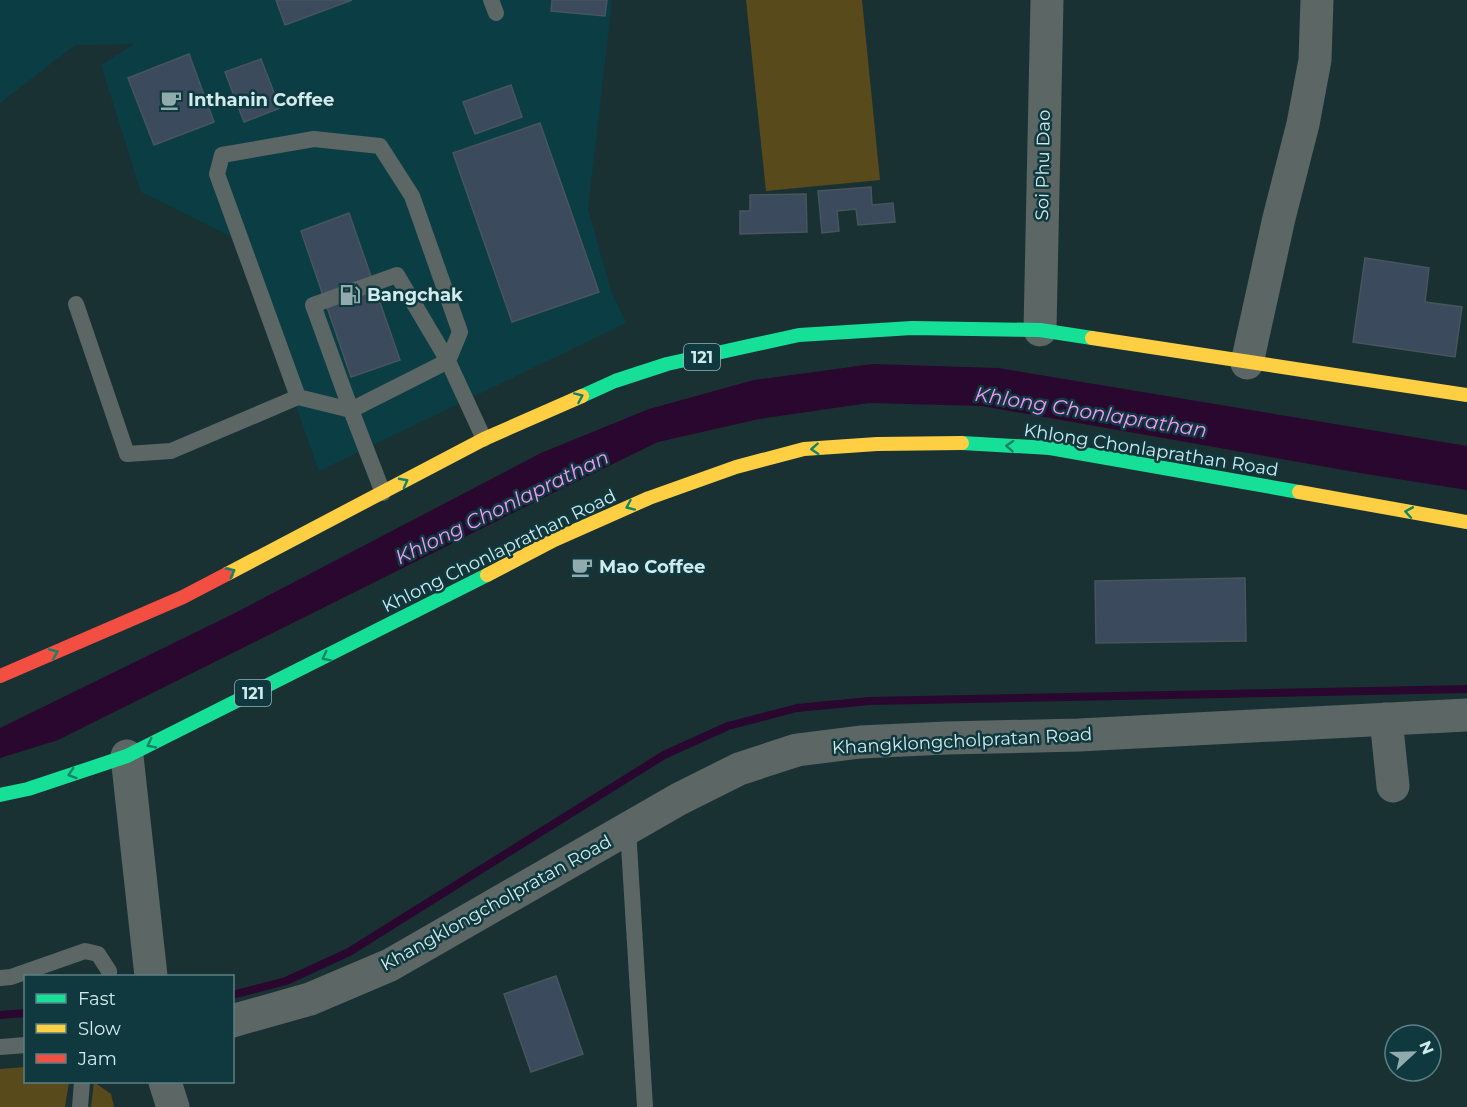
<svg xmlns="http://www.w3.org/2000/svg" width="1467" height="1107" font-family="Montserrat,sans-serif">
  <style>
    .built { fill: #0a3e44 }
    .green { fill: #594a1c }
    .water { fill: #29072e }
    .lines { fill: none; stroke-linecap: round; stroke-linejoin: round }
    .stream { stroke: #29072e; stroke-width: 8 }
    .building { fill: #3b4a5c; stroke: #48555d; stroke-width: 1.5 }
    .lane { stroke: #5c6664; stroke-width: 16 }
    .street { stroke: #5c6664; stroke-width: 33 }
    .fast { stroke: #16e098; stroke-width: 14 }
    .slow { stroke: #ffcf43; stroke-width: 14 }
    .jam { stroke: #f24e42; stroke-width: 14 }
    .oneway { stroke: #128466 }
    .labels { text-anchor: middle; dominant-baseline: central; stroke-width: 5; stroke-linejoin: round; paint-order: stroke }
    .shield { fill: #0f393e; stroke: #96b6b9; stroke-width: 1.5 }
    .shield-label { font-size: 16px; font-weight: bold; fill: #d0ebee }
    .poi-label { font-size: 18px; font-weight: bold; fill: #d0ebee; stroke: #0f393e; text-anchor: start }
    .street-label { font-size: 18px; fill: #d0ebee; stroke: #0f393e }
    .water-label { font-size: 20px; font-style: italic; fill: #fa94fc; stroke: #0f393e }
  </style>
  <rect width="100%" height="100%" fill="#1a3134"/>
  <!-- built -->
  <path class="built" d="M 0,0 L 612,0 L 588,209 L 611,291 L 626,323 L 319,471 L 236,239 L 141,192 L 101,65 L 134,44 L 75,45 L 0,103 Z"/>
  <!-- green -->
  <g class="green">
    <path d="M 746,0 L 862,0 L 880,180 L 766,191 Z"/>
    <path d="M 25,1067 L 26,1082 L 69,1082 L 65,1107 L 0,1107 L 0,1069 Z"/>
    <path d="M 94,1082 L 111,1094 L 114,1107 L 91,1107 Z"/>
  </g>
  <!-- water -->
  <path class="water" d="M 873,364 L 998,368 L 1467,446 L 1467,490 L 1366,474 L 982,406 L 869,403 L 759,419 L 658,442 L 551,494 L 58,740 L 0,758 L 0,728 L 235,613 L 541,453 L 649,409 L 754,380 Z"/>
  <g class="lines">
    <!-- stream -->
    <g class="stream">
      <path d="M 232,995 L 286,981 L 349,952 L 664,755 L 728,726 L 797,708 L 869,701 L 1467,689"/>
      <path d="M 0,1015 L 26,1013"/>
    </g>
  </g>
  <!-- building -->
  <g class="building">
    <path d="M 276,0 L 352,0 L 285,25 Z"/>
    <path d="M 552,0 L 607,0 L 605,16 L 551,11 Z"/>
    <path d="M 189,54 L 214,122 L 154,145 L 128,78 Z"/>
    <path d="M 261,59 L 280,108 L 244,122 L 225,72 Z"/>
    <path d="M 511,85 L 522,117 L 475,134 L 463,102 Z"/>
    <path d="M 540,123 L 599,292 L 512,322 L 453,153 Z"/>
    <path d="M 871,187 L 872,205 L 893,203 L 895,222 L 858,225 L 856,209 L 837,211 L 839,231 L 822,233 L 818,191 Z"/>
    <path d="M 806,194 L 807,232 L 740,234 L 740,211 L 750,211 L 750,195 Z"/>
    <path d="M 349,213 L 400,360 L 351,377 L 301,231 Z"/>
    <path d="M 1365,258 L 1429,268 L 1425,302 L 1462,307 L 1455,357 L 1353,342 Z"/>
    <path d="M 1245,578 L 1246,641 L 1096,643 L 1095,581 Z"/>
    <path d="M 556,976 L 583,1054 L 531,1072 L 504,994 Z"/>
  </g>
  <g class="lines">
    <!-- lane -->
    <g class="lane">
      <path d="M 491,0 L 496,13"/>
      <path d="M 76,304 L 127,454 L 171,451 L 298,397"/>
      <path d="M 383,493 L 351,410 L 298,397 L 217,174 L 222,155 L 314,139 L 380,146 L 412,196 L 460,332 L 448,361 L 351,410 L 313,305 L 397,275 L 448,361 L 484,439"/>
      <path d="M 628,829 L 645,1107"/>
      <path d="M 0,978 L 11,977 L 85,951 L 98,954 L 109,971 L 109,976"/>
      <path d="M 0,1047 L 26,1045"/>
      <path d="M 80,1107 L 82,1082"/>
    </g>
    <!-- street -->
    <g class="street">
      <path d="M 1040,330 L 1047,0"/>
      <path d="M 1247,363 L 1279,218 L 1303,124 L 1315,60 L 1317,0"/>
      <path d="M 1386,719 L 1393,786"/>
      <path d="M 127,756 L 151,976"/>
      <path d="M 232,1021 L 310,999 L 390,965 L 679,799 L 739,769 L 797,750 L 860,742 L 946,738 L 1079,735 L 1467,715"/>
      <path d="M 165,1082 L 173,1107"/>
    </g>
    <!-- fast -->
    <g class="fast">
      <path d="M 582,396 L 615,381 L 667,364 L 799,335 L 912,328 L 1040,330 L 1092,338"/>
      <path d="M 962,443 L 1050,448 L 1299,492"/>
      <path d="M 0,795 L 28,789 L 127,756 L 487,575"/>
    </g>
    <!-- slow -->
    <g class="slow">
      <path d="M 1092,338 L 1467,395"/>
      <path d="M 1299,492 L 1467,522"/>
      <path d="M 227,574 L 484,439 L 582,396"/>
      <path d="M 487,575 L 554,540 L 649,498 L 736,467 L 804,449 L 877,444 L 962,443"/>
    </g>
    <!-- jam -->
    <path class="jam" d="M 0,676 L 183,597 L 227,574"/>
  </g>
  <!-- one-way arrows -->
  <defs><path id="oneway-chevron" d="M-2-3.5L2.5 0L-2 3.5" fill="none" stroke-width="1.6" stroke-linecap="round" stroke-linejoin="round" transform="scale(1.5)"/></defs>
  <g class="oneway">
    <use href="#oneway-chevron" transform="translate(579 397) rotate(-24)"/>
    <use href="#oneway-chevron" transform="translate(1010 446) rotate(-177)"/>
    <use href="#oneway-chevron" transform="translate(815 449) rotate(176)"/>
    <use href="#oneway-chevron" transform="translate(404 482) rotate(-28)"/>
    <use href="#oneway-chevron" transform="translate(630 506) rotate(156)"/>
    <use href="#oneway-chevron" transform="translate(1409 512) rotate(-170)"/>
    <use href="#oneway-chevron" transform="translate(231 572) rotate(-27)"/>
    <use href="#oneway-chevron" transform="translate(54 653) rotate(-23)"/>
    <use href="#oneway-chevron" transform="translate(326 657) rotate(153)"/>
    <use href="#oneway-chevron" transform="translate(151 744) rotate(153)"/>
    <use href="#oneway-chevron" transform="translate(72 774) rotate(162)"/>
  </g>
  <!-- icons -->
  <defs>
    <symbol id="cafe-bare" viewBox="-9 -9 18 18"><path d="M-5.5-4.5H6V0H3Q3 3.5 0 3.5H-2.5Q-5.5 3.5-5.5 0ZM3-3.2v2h1.7v-2ZM-6 4.5H4V6H-6Z" fill="#90aaad" stroke="#0f393e" stroke-width="2.5" paint-order="stroke"/></symbol>
    <symbol id="fuel-bare" viewBox="-9 -9 18 18"><path d="M-5.5-6h7V0h2V4h1.3V-2.5L3-4.5l.8-.8L6-3V5H2.5V1h-1V6h-7ZM-4.2-4.7v3.2H.2V-4.7Z" fill="#90aaad" stroke="#0f393e" stroke-width="2.5" paint-order="stroke"/></symbol>
  </defs>
  <g fill-rule="evenodd">
    <use href="#cafe-bare" x="156" y="85" width="30" height="30"/>
    <use href="#fuel-bare" x="335" y="280" width="30" height="30"/>
    <use href="#cafe-bare" x="567" y="552" width="30" height="30"/>
  </g>
  <g class="labels">
    <!-- shield labels -->
    <g class="shield">
      <rect x="684" y="344" width="36" height="26" rx="4.5"/>
      <rect x="235" y="680" width="36" height="26" rx="4.5"/>
    </g>
    <g class="shield-label">
      <text x="702" y="357">121</text>
      <text x="253" y="693">121</text>
    </g>
    <!-- poi labels -->
    <g class="poi-label">
      <text x="188" y="100">Inthanin Coffee</text>
      <text x="367" y="295">Bangchak</text>
      <text x="599" y="567">Mao Coffee</text>
    </g>
    <!-- street labels -->
    <g class="street-label">
      <text transform="translate(1043 165) rotate(-89)">Soi Phu Dao</text>
      <text transform="translate(1151 450) rotate(9)">Khlong Chonlaprathan Road</text>
      <text transform="translate(499 551) rotate(-26)">Khlong Chonlaprathan Road</text>
      <text transform="translate(962 741) rotate(-3)">Khangklongcholpratan Road</text>
      <text transform="translate(496 903) rotate(-29)">Khangklongcholpratan Road</text>
    </g>
    <!-- water labels -->
    <g class="water-label">
      <text transform="translate(1091 412) rotate(9)">Khlong Chonlaprathan</text>
      <text transform="translate(502 507) rotate(-26)">Khlong Chonlaprathan</text>
    </g>
  </g>
  <!-- legend -->
  <rect x="24" y="975" width="210" height="108" fill="#0f393e" stroke="#5c8084" stroke-width="1.5"/>
  <rect x="36" y="994" width="30" height="9" fill="#16e098" stroke="#5c8084" stroke-width="1.5"/>
  <text x="78" y="1005" font-size="18" fill="#d0ebee">Fast</text>
  <rect x="36" y="1024" width="30" height="9" fill="#ffcf43" stroke="#5c8084" stroke-width="1.5"/>
  <text x="78" y="1035" font-size="18" fill="#d0ebee">Slow</text>
  <rect x="36" y="1054" width="30" height="9" fill="#f24e42" stroke="#5c8084" stroke-width="1.5"/>
  <text x="78" y="1065" font-size="18" fill="#d0ebee">Jam</text>
  <!-- north arrow -->
  <g transform="translate(1413 1053) rotate(68)"><circle r="28" fill="#0f393e" stroke="#5c8084" stroke-width="1.5"/>
  <path d="M0-4.5L10 22L0 15L-10 22Z" fill="#90aaad"/>
  <text y="-9" font-size="16" font-weight="bold" text-anchor="middle" fill="#d0ebee">N</text>
  </g>
</svg>
